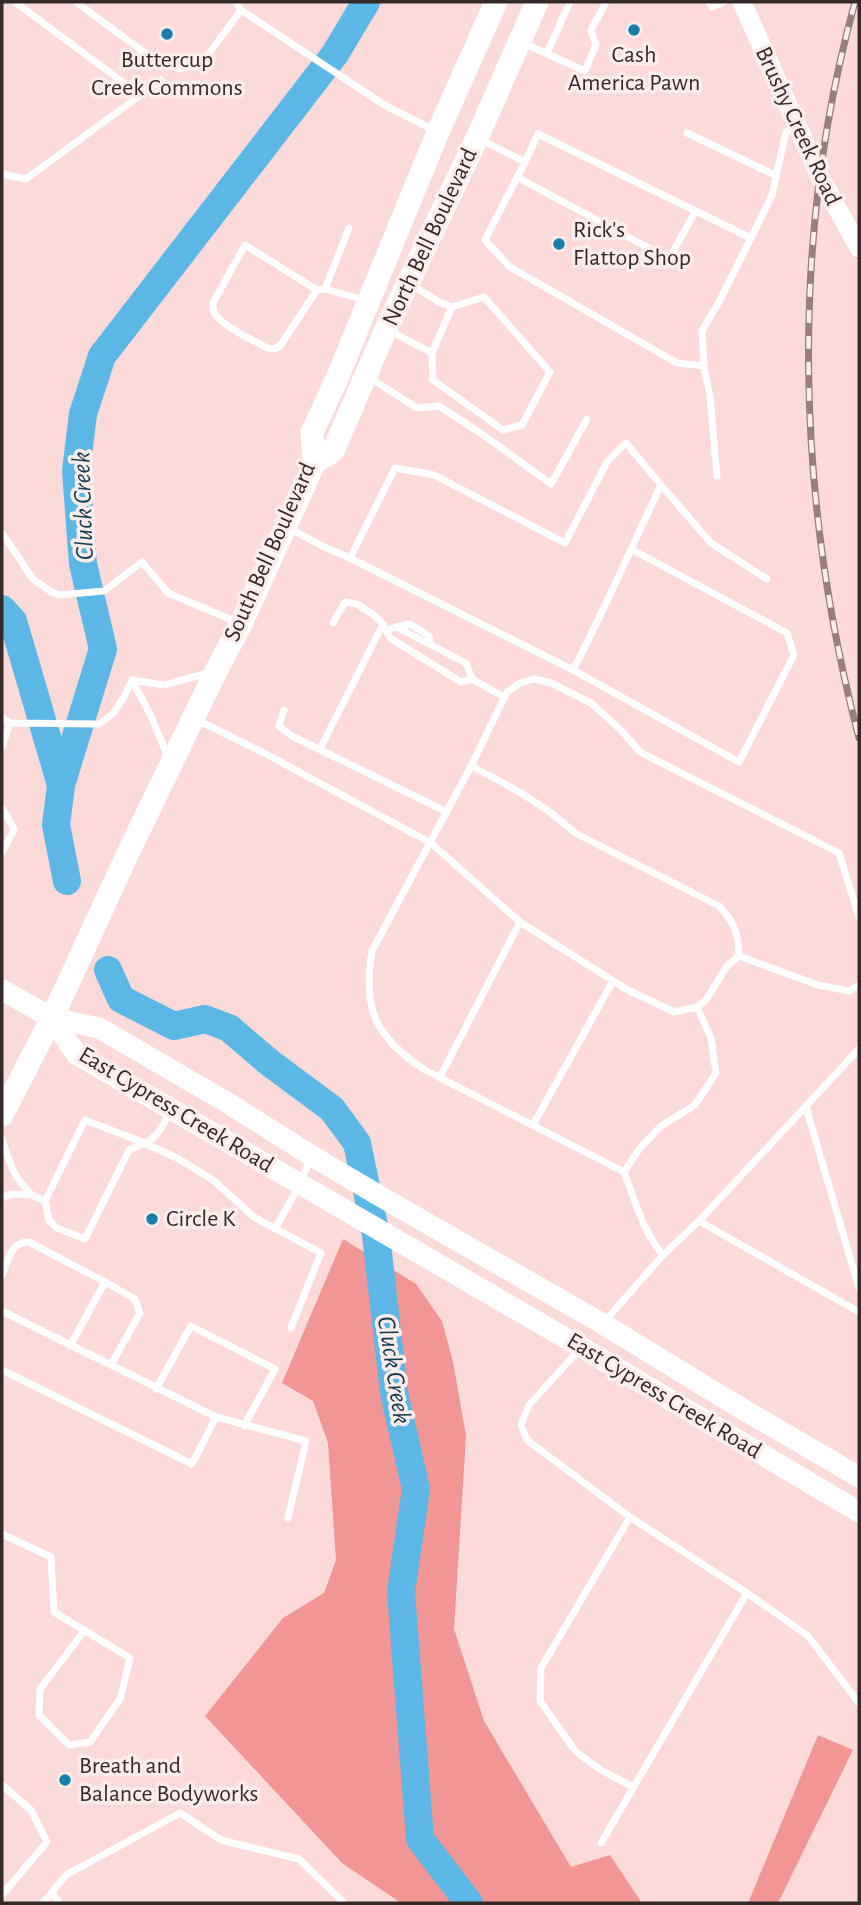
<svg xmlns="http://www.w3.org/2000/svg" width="861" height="1905" font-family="'Alegreya Sans',sans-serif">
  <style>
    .forest { fill: #f19695 }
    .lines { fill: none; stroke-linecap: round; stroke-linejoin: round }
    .river { stroke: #5bb7e5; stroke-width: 28 }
    .service { stroke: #fff; stroke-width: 7 }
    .tertiary { stroke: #fff; stroke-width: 19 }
    .secondary { stroke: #fff; stroke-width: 21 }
    .primary { stroke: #fff; stroke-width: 23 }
    .rail-casing { stroke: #967f7e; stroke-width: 7 }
    .rail { stroke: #faedec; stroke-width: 4.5; stroke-dasharray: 13; stroke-linecap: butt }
    .poi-dot { fill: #197fa9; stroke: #faedec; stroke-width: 2.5 }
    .labels { text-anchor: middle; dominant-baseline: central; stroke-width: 7; stroke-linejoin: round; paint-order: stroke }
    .poi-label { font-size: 24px; fill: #362a29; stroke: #faedec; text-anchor: start }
    .street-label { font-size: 24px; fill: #362a29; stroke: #faedec }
    .water-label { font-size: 26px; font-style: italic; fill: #133c4f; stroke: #faedec }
  </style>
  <rect width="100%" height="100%" fill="#fbdad9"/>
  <!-- forest -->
  <g class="forest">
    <path d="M 343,1239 L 416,1284 L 442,1321 L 453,1362 L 466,1436 L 454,1629 L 484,1721 L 571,1867 L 610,1855 L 642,1903 L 401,1903 L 342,1863 L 205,1716 L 283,1618 L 324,1593 L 336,1560 L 328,1443 L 313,1401 L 282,1383 Z"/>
    <path d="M 818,1735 L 853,1750 L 778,1903 L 748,1903 Z"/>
  </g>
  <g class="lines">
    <!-- river -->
    <g class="river">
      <path d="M 2,609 L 13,621 L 61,785"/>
      <path d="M 67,881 L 56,825 L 61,785 L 103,649 L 83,564 L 76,471 L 83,414 L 102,356 L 335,54 L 366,2"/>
      <path d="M 108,970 L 121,999 L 174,1026 L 205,1019 L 229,1028 L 270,1063 L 332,1109 L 357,1143 L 376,1235 L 394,1393 L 416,1489 L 401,1592 L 420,1839 L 469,1903"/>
    </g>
    <!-- service -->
    <g class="service">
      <path d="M 15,2 L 140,95"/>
      <path d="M 76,2 L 152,58 L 179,69 L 202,63 L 241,10"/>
      <path d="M 236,2 L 241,10 L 386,106 L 434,130"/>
      <path d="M 709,2 L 712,7 L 724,2"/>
      <path d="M 523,43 L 585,71 L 596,45 L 591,30 L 606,2"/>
      <path d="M 547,53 L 570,2"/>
      <path d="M 687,133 L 775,175"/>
      <path d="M 480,139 L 525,162 L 485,240 L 510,267 L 677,363 L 704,366 L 702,331 L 720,300 L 751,238"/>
      <path d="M 525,162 L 538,134 L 751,238 L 772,195 L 786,132 L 796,128"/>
      <path d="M 2,174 L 26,179 L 161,80"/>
      <path d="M 517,177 L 669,259 L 695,212"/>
      <path d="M 325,289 L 349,228"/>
      <path d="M 317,290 L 245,245 L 213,303 C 213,308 213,311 215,314 C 222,326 255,341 267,348 L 274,349 L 280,346 L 317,290 L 325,289 L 365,300"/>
      <path d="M 390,331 L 432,353 L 433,380 L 503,430 L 522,425 L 550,372 L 484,297 L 452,307 L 439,302 L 410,284"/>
      <path d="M 432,353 L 452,307"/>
      <path d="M 704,366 L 710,396 L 717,476"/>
      <path d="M 370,378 L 417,408 L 439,406 L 482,434 L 551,484 L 587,419"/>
      <path d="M 661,485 L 711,543 L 767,579"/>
      <path d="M 289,528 L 322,546 L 350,558 L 395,468 L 434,475 L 565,543 L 607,462 L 626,443 L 661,485 C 632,546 605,609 573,670 L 739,762 L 794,655 L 787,633 L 631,549"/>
      <path d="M 2,533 L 33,579 L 50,591 L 59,595 L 104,591 L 142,562 L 168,593 L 237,622"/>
      <path d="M 350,558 L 573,670"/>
      <path d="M 333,623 L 345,602 L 357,604 L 374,615 L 383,624 L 390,638 L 461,682 L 472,679"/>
      <path d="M 396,627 L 410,624 L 429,636 L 430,644"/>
      <path d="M 387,630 L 396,627 L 466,663 L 472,679 L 504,697"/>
      <path d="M 284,710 L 279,726 L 292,736 L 447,812"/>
      <path d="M 2,718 L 10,723 L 99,724 L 113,714 L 124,697 L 132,680"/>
      <path d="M 197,720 L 264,753 L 431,843 L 520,922 L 626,989 L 674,1012 L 697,1007 L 706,1000 L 727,966 L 739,956 C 739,935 734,921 719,906 L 575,833 C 544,804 508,785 471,766"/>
      <path d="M 2,747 L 10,723"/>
      <path d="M 320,749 L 383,624"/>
      <path d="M 168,757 L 151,716 L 132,680 L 164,685 L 208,673"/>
      <path d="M 2,808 L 14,829 L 2,853"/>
      <path d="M 739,956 L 818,985 L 849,991 L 859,985"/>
      <path d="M 697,1007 L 711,1038 L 716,1073 L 695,1105 L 661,1126 L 640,1148 L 624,1172 L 425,1070 C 376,1038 362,1009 372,951 L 471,766 L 507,692 L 520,683 L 534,679 L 551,683 L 591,703 L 621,730 L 640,752 L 839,853 L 859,917"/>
      <path d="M 440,1077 L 520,922"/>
      <path d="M 806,1107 L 859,1288"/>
      <path d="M 533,1125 L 613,981"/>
      <path d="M 2,1139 C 10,1164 13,1177 32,1195 L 11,1194 L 2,1198"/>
      <path d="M 624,1172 C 635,1200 643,1232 663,1255"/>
      <path d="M 32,1195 L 45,1201 L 49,1220 L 57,1228 L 85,1239 L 129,1150 C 155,1140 158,1136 170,1112"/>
      <path d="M 45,1201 L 85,1120 L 142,1142 L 177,1158 L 213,1180 L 254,1217 L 321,1253 L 291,1328"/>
      <path d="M 699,1221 L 859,1312"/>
      <path d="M 275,1229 L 300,1184 L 311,1157"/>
      <path d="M 2,1275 C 8,1261 11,1241 29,1242 L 105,1282"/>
      <path d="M 2,1311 L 216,1417 L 306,1441 L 288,1518"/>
      <path d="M 604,1322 L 663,1255 L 699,1221 L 859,1049"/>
      <path d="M 70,1346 L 105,1282 L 135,1299 L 140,1313 L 111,1365"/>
      <path d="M 579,1350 L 529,1405 L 521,1425 L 527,1440 L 630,1517 L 747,1593 L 808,1636 L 859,1703"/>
      <path d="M 2,1370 L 192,1464 L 216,1417"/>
      <path d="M 156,1389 L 191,1326 L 275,1369 L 244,1426"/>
      <path d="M 630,1517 L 541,1668 L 540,1701 L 576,1752 L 601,1770 L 633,1787"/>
      <path d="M 2,1534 L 51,1557 L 54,1612 L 130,1658 L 120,1699 L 90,1742 L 69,1745 L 39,1715 L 40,1689 L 85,1630"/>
      <path d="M 2,1785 L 31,1810 L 47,1842 L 2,1895"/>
      <path d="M 601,1843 L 747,1593"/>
      <path d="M 52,1892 L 59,1903"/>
      <path d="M 43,1903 L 66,1875 L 180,1813 L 221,1840 L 299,1859 L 344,1903"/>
    </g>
    <!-- tertiary -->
    <path class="tertiary" d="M 742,2 L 820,177 L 859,248"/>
    <!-- secondary -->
    <g class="secondary">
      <path d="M 2,990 L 52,1018 L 99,1028 L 228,1103 L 312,1156 L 390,1202 L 603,1324 L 734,1404 L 859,1477"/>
      <path d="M 52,1018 L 76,1054 L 581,1347 L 859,1512"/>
    </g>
    <!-- primary -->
    <g class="primary">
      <path d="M 314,463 L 333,451 L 386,329 L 477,138 L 537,2"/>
      <path d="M 2,1115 L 52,1018 L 129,851 L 216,671 L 241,624 L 308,477 L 314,463 L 312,433 L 338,376 L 438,132 L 496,2"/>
    </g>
    <defs>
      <path id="rail" d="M 855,2 C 789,241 796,498 859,738"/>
    </defs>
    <!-- rail casing -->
    <use href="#rail" class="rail-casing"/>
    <!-- rail -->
    <use href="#rail" class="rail"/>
  </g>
  <!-- markers -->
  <g class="poi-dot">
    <circle cx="634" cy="30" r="7"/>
    <circle cx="167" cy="34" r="7"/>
    <circle cx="559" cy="244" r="7"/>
    <circle cx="152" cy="1219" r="7"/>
    <circle cx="65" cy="1780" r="7"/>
  </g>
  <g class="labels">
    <!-- poi labels -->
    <g class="poi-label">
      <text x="634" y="55" text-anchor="middle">Cash<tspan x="634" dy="28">America Pawn</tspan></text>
      <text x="167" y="60" text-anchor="middle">Buttercup<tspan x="167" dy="28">Creek Commons</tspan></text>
      <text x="573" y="230">Rick's<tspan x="573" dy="28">Flattop Shop</tspan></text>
      <text x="166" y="1219">Circle K</text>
      <text x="79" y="1766">Breath and<tspan x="79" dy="28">Balance Bodyworks</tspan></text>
    </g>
    <!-- street labels -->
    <g class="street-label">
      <text transform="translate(798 126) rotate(65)">Brushy Creek Road</text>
      <text transform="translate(430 237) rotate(-65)">North Bell Boulevard</text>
      <text transform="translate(270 552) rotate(-66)">South Bell Boulevard</text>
      <text transform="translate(176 1110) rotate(31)">East Cypress Creek Road</text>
      <text transform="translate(664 1396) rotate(31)">East Cypress Creek Road</text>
    </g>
    <!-- water labels -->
    <g class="water-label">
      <text transform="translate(83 506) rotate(-92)">Cluck Creek</text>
      <text transform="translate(394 1370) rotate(81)">Cluck Creek</text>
    </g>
  </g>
  <!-- border -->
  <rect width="861" height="1905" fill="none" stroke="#362a29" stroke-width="7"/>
</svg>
